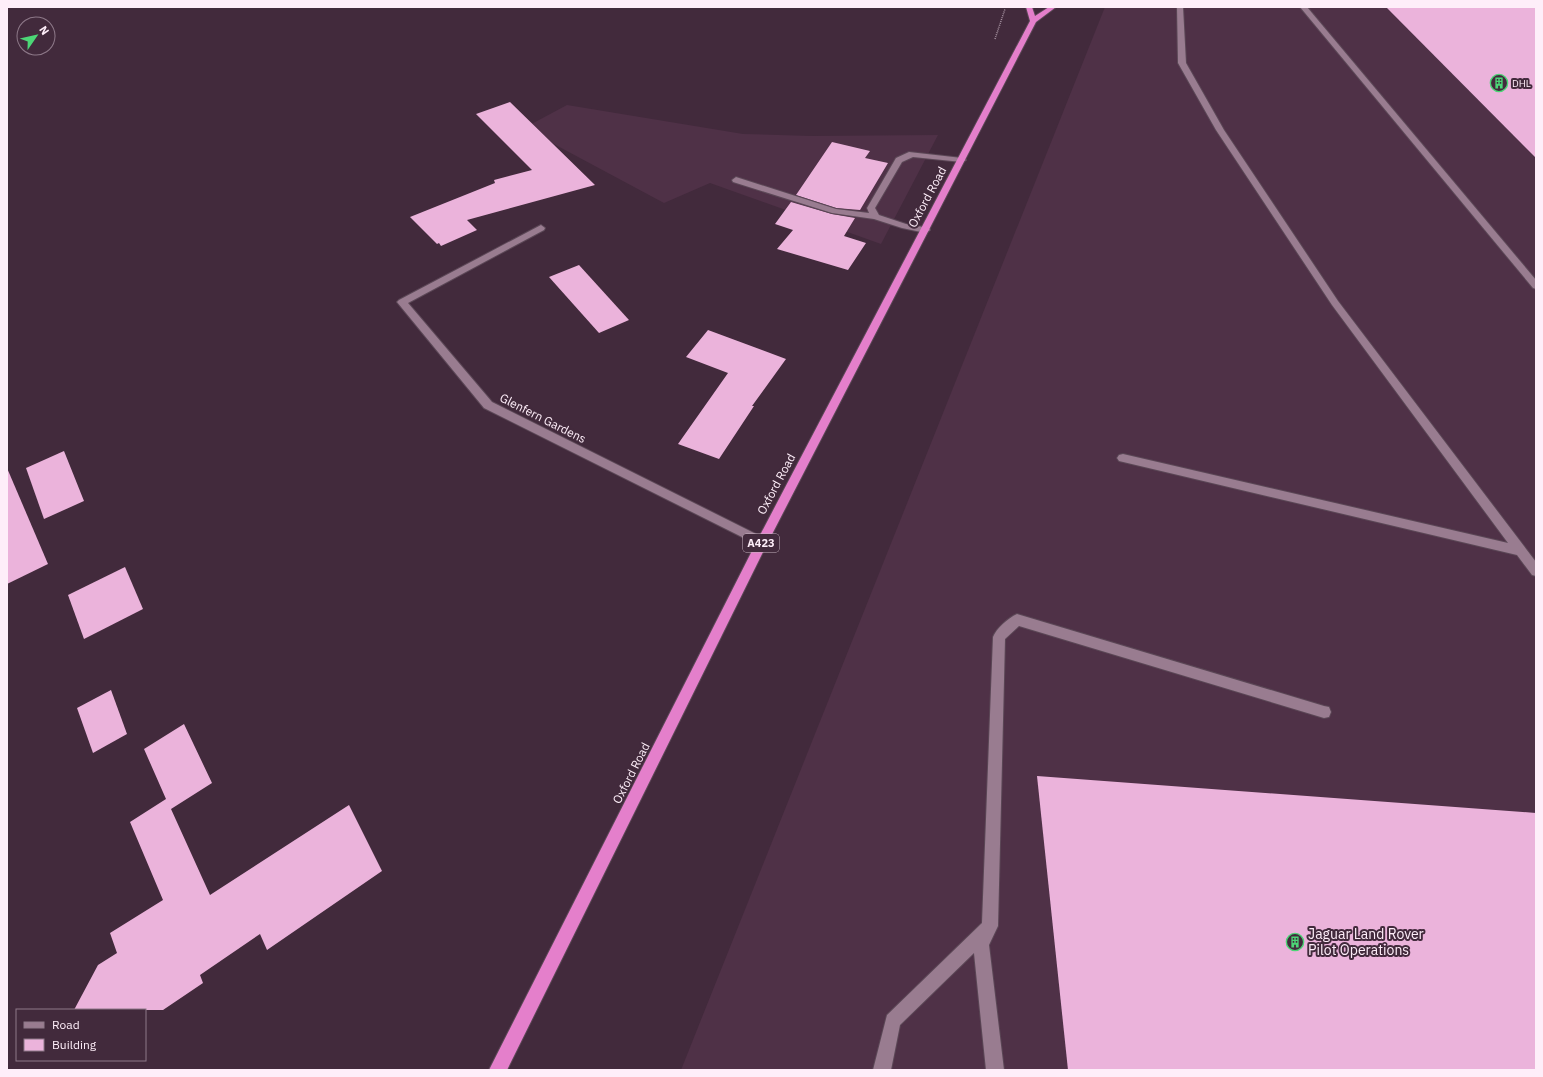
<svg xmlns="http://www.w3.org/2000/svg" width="1543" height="1077" font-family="'IBM Plex Sans',sans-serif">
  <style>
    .built { fill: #4f3147 }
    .building { fill: #ebb3db }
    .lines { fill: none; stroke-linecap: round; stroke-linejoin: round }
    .lane-casing { stroke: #5b4756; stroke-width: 2 }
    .street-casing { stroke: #5b4756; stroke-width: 2 }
    .highway-casing { stroke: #5b4756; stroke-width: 2 }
    .path { stroke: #a692a1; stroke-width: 1.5; stroke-dasharray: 1 1; stroke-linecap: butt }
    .lane { fill: #997c90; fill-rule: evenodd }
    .street { fill: #997c90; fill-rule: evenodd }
    .highway { fill: #e47fcb; fill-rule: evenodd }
    .labels { text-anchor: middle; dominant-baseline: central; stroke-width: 4; stroke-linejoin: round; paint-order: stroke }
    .far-poi-label { font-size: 10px; fill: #feeef9; stroke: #422a3c; text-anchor: start }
    .shield { fill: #422a3c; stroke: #c6b3c0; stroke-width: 1 }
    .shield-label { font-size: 11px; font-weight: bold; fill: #feeef9 }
    .street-label { font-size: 12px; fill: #feeef9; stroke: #422a3c }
    .near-poi-label { font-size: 14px; fill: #feeef9; stroke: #422a3c; text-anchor: start }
  </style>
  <rect width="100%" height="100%" fill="#422a3c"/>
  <!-- built -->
  <g class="built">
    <path d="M 1105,7 L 1536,7 L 1536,1070 L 681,1070 Z"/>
    <path d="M 567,105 L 743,134 L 811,136 L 938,135 L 881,244 L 710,183 L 664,203 L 524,128 Z"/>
  </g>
  <!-- building -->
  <g class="building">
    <path d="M 1386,7 L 1536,7 L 1536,158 Z"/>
    <path d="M 510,102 L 595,185 L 467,220 L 477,230 L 441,246 L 439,243 L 437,244 L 410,217 L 495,183 L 494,180 L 532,170 L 476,114 Z"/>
    <path d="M 832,142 L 870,151 L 865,158 L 888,163 L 860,210 L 836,208 L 796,195 Z"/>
    <path d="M 791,202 L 832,214 L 855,218 L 844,236 L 866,243 L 848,270 L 777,249 L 793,230 L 775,224 Z"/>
    <path d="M 579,265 L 629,320 L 599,333 L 549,277 Z"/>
    <path d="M 708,330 L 786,359 L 752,406 L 754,406 L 719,459 L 678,444 L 728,373 L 686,357 Z"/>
    <path d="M 64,451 L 84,501 L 44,519 L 26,468 Z"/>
    <path d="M 7,468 L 48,564 L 7,584 Z"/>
    <path d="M 125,567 L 143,609 L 84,639 L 68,595 Z"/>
    <path d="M 111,690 L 127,734 L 93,753 L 77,708 Z"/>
    <path d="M 184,724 L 212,783 L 171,809 L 210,895 L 349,805 L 382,871 L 267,950 L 260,934 L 200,975 L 203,983 L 163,1010 L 74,1010 L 98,965 L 117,953 L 110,933 L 163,900 L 130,822 L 166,799 L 144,749 Z"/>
    <path d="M 1037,776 L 1536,813 L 1536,1070 L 1068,1070 Z"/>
  </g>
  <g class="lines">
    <defs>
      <g id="lane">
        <path d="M 1177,7 L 1183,7 L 1186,63 L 1224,130 L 1338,301 L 1536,562 L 1536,576 L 1532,575 L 1517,555 L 1119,461 L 1117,458 L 1119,455 L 1123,454 L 1508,543 L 1332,305 L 1216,130 L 1178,63 Z"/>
        <path d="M 1300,7 L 1307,7 L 1536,280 L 1536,289 L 1533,288 Z"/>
        <path d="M 909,152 L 962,158 L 966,160 L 962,162 L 913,157 L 902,162 L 875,208 L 879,215 L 906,224 L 929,228 L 930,230 L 926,233 L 902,228 L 874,219 L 832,213 L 733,182 L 732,180 L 736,177 L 836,209 L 869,213 L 867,208 L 896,158 Z"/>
        <path d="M 1017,614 L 1324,706 L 1329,707 L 1331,712 L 1329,717 L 1324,718 L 1019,626 L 1005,639 L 998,926 L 989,945 L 1004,1070 L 986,1070 L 974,953 L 900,1025 L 891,1070 L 873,1070 L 887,1015 L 982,923 L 993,637 C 996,629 1008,618 1017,614 Z"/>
      </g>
      <path id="street" d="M 541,225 L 545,228 L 544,230 L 408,303 L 492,402 L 766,539 L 768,542 L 766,545 L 762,547 L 484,408 L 397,302 L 399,300 Z"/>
      <path id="highway" d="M 1026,7 L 1032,7 L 1035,16 L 1049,7 L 1056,7 L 1036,22 L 767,544 L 507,1070 L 489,1070 L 758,539 L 1030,21 Z"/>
    </defs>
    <!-- lane casing -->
    <use href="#lane" class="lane-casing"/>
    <!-- street casing -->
    <use href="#street" class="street-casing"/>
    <!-- highway casing -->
    <use href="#highway" class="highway-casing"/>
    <!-- path -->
    <path class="path" d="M 995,39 L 1005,9"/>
    <!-- lane -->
    <use href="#lane" class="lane"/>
    <!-- street -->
    <use href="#street" class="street"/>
    <!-- highway -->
    <use href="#highway" class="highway"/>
  </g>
  <!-- icons -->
  <defs>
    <symbol id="building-ring" viewBox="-11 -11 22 22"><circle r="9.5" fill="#422a3c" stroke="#4cd676" stroke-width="1.5"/><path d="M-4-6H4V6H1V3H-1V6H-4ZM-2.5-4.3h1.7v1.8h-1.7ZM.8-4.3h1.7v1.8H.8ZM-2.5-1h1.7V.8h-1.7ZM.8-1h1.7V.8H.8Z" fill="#4cd676"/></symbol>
  </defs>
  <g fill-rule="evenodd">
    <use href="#building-ring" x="1489" y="73" width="20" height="20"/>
    <use href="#building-ring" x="1285" y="932" width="20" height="20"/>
  </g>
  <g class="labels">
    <!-- far-poi labels -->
    <g class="far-poi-label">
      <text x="1512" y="83">DHL</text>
    </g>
    <!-- shield labels -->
    <rect class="shield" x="743" y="534" width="36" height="18" rx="3"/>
    <g class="shield-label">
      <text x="761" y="543">A423</text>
    </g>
    <!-- street labels -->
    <g class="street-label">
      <text transform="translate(927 197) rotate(-62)">Oxford Road</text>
      <text transform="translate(543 418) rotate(27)">Glenfern Gardens</text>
      <text transform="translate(776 484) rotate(-62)">Oxford Road</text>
      <text transform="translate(631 773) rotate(-63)">Oxford Road</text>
    </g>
    <!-- near-poi labels -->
    <g class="near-poi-label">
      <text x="1308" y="934">Jaguar Land Rover<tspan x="1308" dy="16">Pilot Operations</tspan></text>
    </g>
  </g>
  <!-- border -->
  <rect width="1543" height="1077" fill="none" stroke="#feeef9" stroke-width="16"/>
  <!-- legend -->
  <rect x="16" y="1009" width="130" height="52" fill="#422a3c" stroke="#8d7888"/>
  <rect x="24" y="1022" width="20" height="6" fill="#997c90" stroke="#8d7888"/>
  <text x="52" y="1029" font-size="12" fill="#feeef9">Road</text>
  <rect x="24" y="1039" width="20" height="12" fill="#ebb3db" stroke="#8d7888"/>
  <text x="52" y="1049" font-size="12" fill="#feeef9">Building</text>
  <!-- north arrow -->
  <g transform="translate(36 36) rotate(56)"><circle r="19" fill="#422a3c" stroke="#8d7888"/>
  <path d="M0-3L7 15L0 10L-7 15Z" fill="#4cd676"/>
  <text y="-6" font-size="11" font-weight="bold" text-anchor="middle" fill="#feeef9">N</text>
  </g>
</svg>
